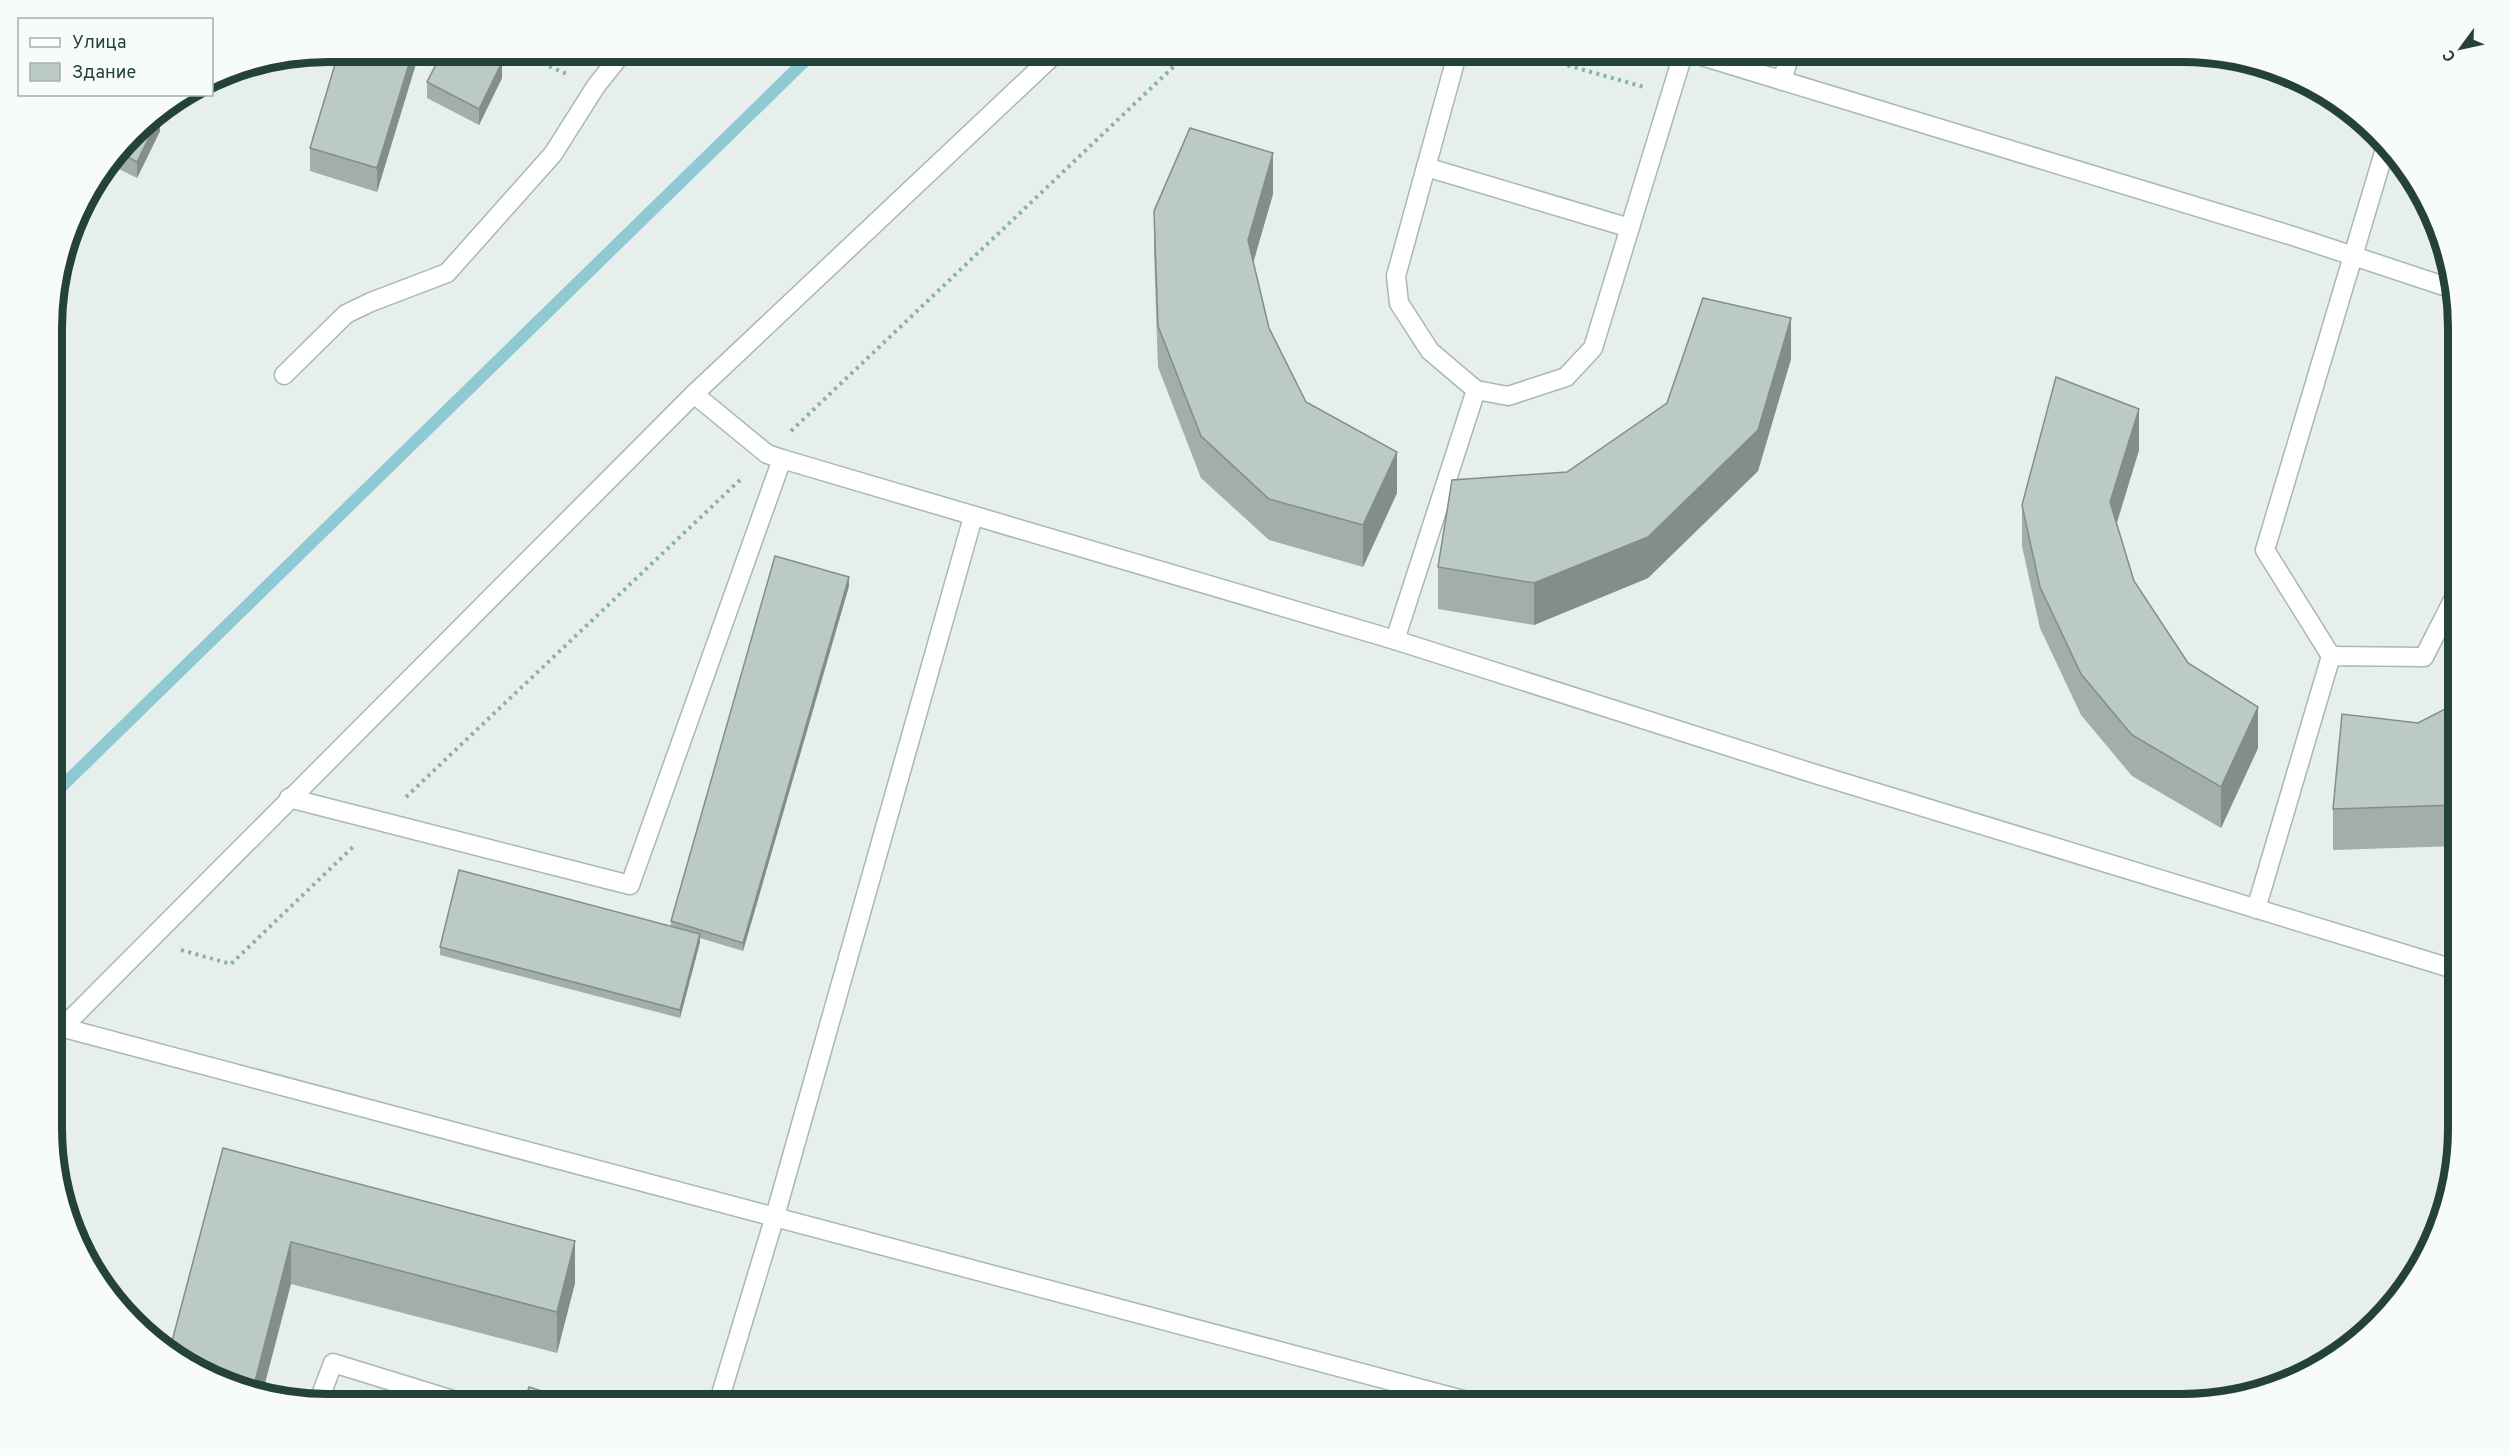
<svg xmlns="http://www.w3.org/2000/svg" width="2509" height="1455" font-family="Overpass,sans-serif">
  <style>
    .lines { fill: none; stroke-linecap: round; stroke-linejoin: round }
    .stream { stroke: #8ec9d4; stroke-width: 12 }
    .minor-casing { stroke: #a8b8b2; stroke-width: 21 }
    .path { stroke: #86b3a5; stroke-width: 4; stroke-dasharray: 3 4.5; stroke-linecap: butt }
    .minor { stroke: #fff; stroke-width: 18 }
    .wall { fill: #a1aea9 }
    .shaded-wall { fill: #838d89 }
    .building { fill: #bbcac4; stroke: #838d89; stroke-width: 1.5 }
    .rim { fill: none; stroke: #24423a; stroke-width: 8 }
  </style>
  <rect width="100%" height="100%" fill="#e6efeb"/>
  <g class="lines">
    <!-- stream -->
    <path class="stream" d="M 53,795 L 815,51"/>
    <defs>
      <g id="minor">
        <path d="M 1458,51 L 1396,276 L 1399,303 L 1430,351 L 1476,390 L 1508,396 L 1566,377 L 1593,348 L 1684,51"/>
        <path d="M 1685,51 L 2293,236 L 2453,289"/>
        <path d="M 1782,81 L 1791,51"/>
        <path d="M 1426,167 L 1630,228"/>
        <path d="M 284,375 L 346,314 L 371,302 L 447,273 L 553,154 L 596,86 L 624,51"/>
        <path d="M 694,394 L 767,454 L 782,459 L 1395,640 L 1812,773 L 2457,970"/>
        <path d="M 1395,640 L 1476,390"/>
        <path d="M 2331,656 L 2265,550 L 2385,149"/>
        <path d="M 289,798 L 630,885 L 782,459"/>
        <path d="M 2256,909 L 2331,656 L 2424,657 L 2457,592"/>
        <path d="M 53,1025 L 1478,1404"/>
        <path d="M 55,1035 L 694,394 L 1058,51"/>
        <path d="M 318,1403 L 333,1363 L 466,1404"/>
        <path d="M 718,1404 L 775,1216 L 973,517"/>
      </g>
    </defs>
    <!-- minor casing -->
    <use href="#minor" class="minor-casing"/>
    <!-- path -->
    <g class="path">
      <path d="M 515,51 L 569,75"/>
      <path d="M 1517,51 L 1644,87"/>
      <path d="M 791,431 L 1190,51"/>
      <path d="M 406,797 L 742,478"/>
      <path d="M 181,950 L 231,964 L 355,845"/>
    </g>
    <!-- minor -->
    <use href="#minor" class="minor"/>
  </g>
  <!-- wall -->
  <g class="wall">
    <path d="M 418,51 L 418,57 L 377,192 L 310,171 L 310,148 Z"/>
    <path d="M 502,78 L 479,125 L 427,98 L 427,82 Z"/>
    <path d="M 145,120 L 160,131 L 137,178 L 111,165 Z"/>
    <path d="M 1273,194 L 1253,262 L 1269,328 L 1306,402 L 1397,493 L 1363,567 L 1269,540 L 1201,478 L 1158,367 L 1154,252 L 1154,211 Z"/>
    <path d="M 1791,359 L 1758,471 L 1648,578 L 1534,625 L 1438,609 L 1438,567 L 1567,472 Z"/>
    <path d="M 2139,450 L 2117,523 L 2134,581 L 2188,663 L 2258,748 L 2221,828 L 2132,776 L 2081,715 L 2040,628 L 2022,546 L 2022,505 Z"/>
    <path d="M 849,586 L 743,951 L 700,938 L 700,942 L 680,1018 L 440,955 L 440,947 L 671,926 L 671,921 Z"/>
    <path d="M 2457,703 L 2457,846 L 2333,850 L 2333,809 L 2418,723 Z"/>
    <path d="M 223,1148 L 575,1283 L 557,1353 L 291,1284 Z"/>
  </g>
  <!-- shaded-wall -->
  <g class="shaded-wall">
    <path d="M 413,51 L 418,51 L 418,57 L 377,192 L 377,168 Z"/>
    <path d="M 502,62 L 502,78 L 479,125 L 479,109 Z"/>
    <path d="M 160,115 L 160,131 L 137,178 L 137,162 Z"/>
    <path d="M 1273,153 L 1273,194 L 1248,281 L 1248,240 Z"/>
    <path d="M 1791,318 L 1791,359 L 1758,471 L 1648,578 L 1534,625 L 1534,583 Z"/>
    <path d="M 2139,409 L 2139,450 L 2110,544 L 2110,502 Z"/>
    <path d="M 1397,452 L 1397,493 L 1363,567 L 1363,525 Z"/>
    <path d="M 849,577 L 849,586 L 743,951 L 743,943 Z"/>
    <path d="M 2258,707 L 2258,748 L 2221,828 L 2221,787 Z"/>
    <path d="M 700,934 L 700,942 L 680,1018 L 680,1010 Z"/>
    <path d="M 575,1241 L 575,1283 L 557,1353 L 557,1312 Z"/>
    <path d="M 291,1242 L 291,1284 L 262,1395 L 256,1394 L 252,1393 Z"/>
  </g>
  <!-- building -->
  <g class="building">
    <path d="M 339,51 L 413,51 L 377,168 L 310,148 Z"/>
    <path d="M 443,51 L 481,51 L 502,62 L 479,109 L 427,82 Z"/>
    <path d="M 156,113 L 160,115 L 137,162 L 120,153 L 145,120 Z"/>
    <path d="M 1190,128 L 1273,153 L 1248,240 L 1269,328 L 1306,402 L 1397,452 L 1363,525 L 1269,499 L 1201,436 L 1158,326 L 1154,211 Z"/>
    <path d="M 1703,298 L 1791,318 L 1758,430 L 1648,537 L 1534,583 L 1438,567 L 1452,480 L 1567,472 L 1667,403 Z"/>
    <path d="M 2056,377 L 2139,409 L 2110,502 L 2134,581 L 2188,663 L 2258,707 L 2221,787 L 2132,735 L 2081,674 L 2040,587 L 2022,505 Z"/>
    <path d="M 775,556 L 849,577 L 743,943 L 671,921 Z"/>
    <path d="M 2457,703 L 2457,805 L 2333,809 L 2342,714 L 2418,723 Z"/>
    <path d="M 459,870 L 700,934 L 680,1010 L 440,947 Z"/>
    <path d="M 223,1148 L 575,1241 L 557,1312 L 291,1242 L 252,1393 L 189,1367 L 170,1349 Z"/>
    <path d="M 529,1387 L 583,1404 L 524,1404 Z"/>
  </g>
  <!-- crop -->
  <path d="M0 0H2509V1455H0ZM328 62H2182A266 266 0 0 1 2448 328V1128A266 266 0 0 1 2182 1394H328A266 266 0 0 1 62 1128V328A266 266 0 0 1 328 62Z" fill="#f7fbf9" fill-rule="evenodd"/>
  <path class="rim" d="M328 62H2182A266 266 0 0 1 2448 328V1128A266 266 0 0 1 2182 1394H328A266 266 0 0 1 62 1128V328A266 266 0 0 1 328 62Z"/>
  <!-- legend -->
  <rect x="18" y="18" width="195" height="78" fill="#f7fbf9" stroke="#a3b1ad" stroke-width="1.5"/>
  <rect x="30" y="38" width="30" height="9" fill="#ffffff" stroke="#a3b1ad" stroke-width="1.5"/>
  <text x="72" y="48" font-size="18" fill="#24423a">Улица</text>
  <rect x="30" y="63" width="30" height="18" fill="#bbcac4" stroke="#a3b1ad" stroke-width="1.5"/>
  <text x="72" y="78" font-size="18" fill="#24423a">Здание</text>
  <!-- north arrow -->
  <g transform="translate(2461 48) rotate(237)" stroke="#f7fbf9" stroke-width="4.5" paint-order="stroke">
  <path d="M0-4.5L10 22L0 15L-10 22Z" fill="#24423a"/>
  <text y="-9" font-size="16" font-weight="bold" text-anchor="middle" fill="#24423a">С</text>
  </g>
</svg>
